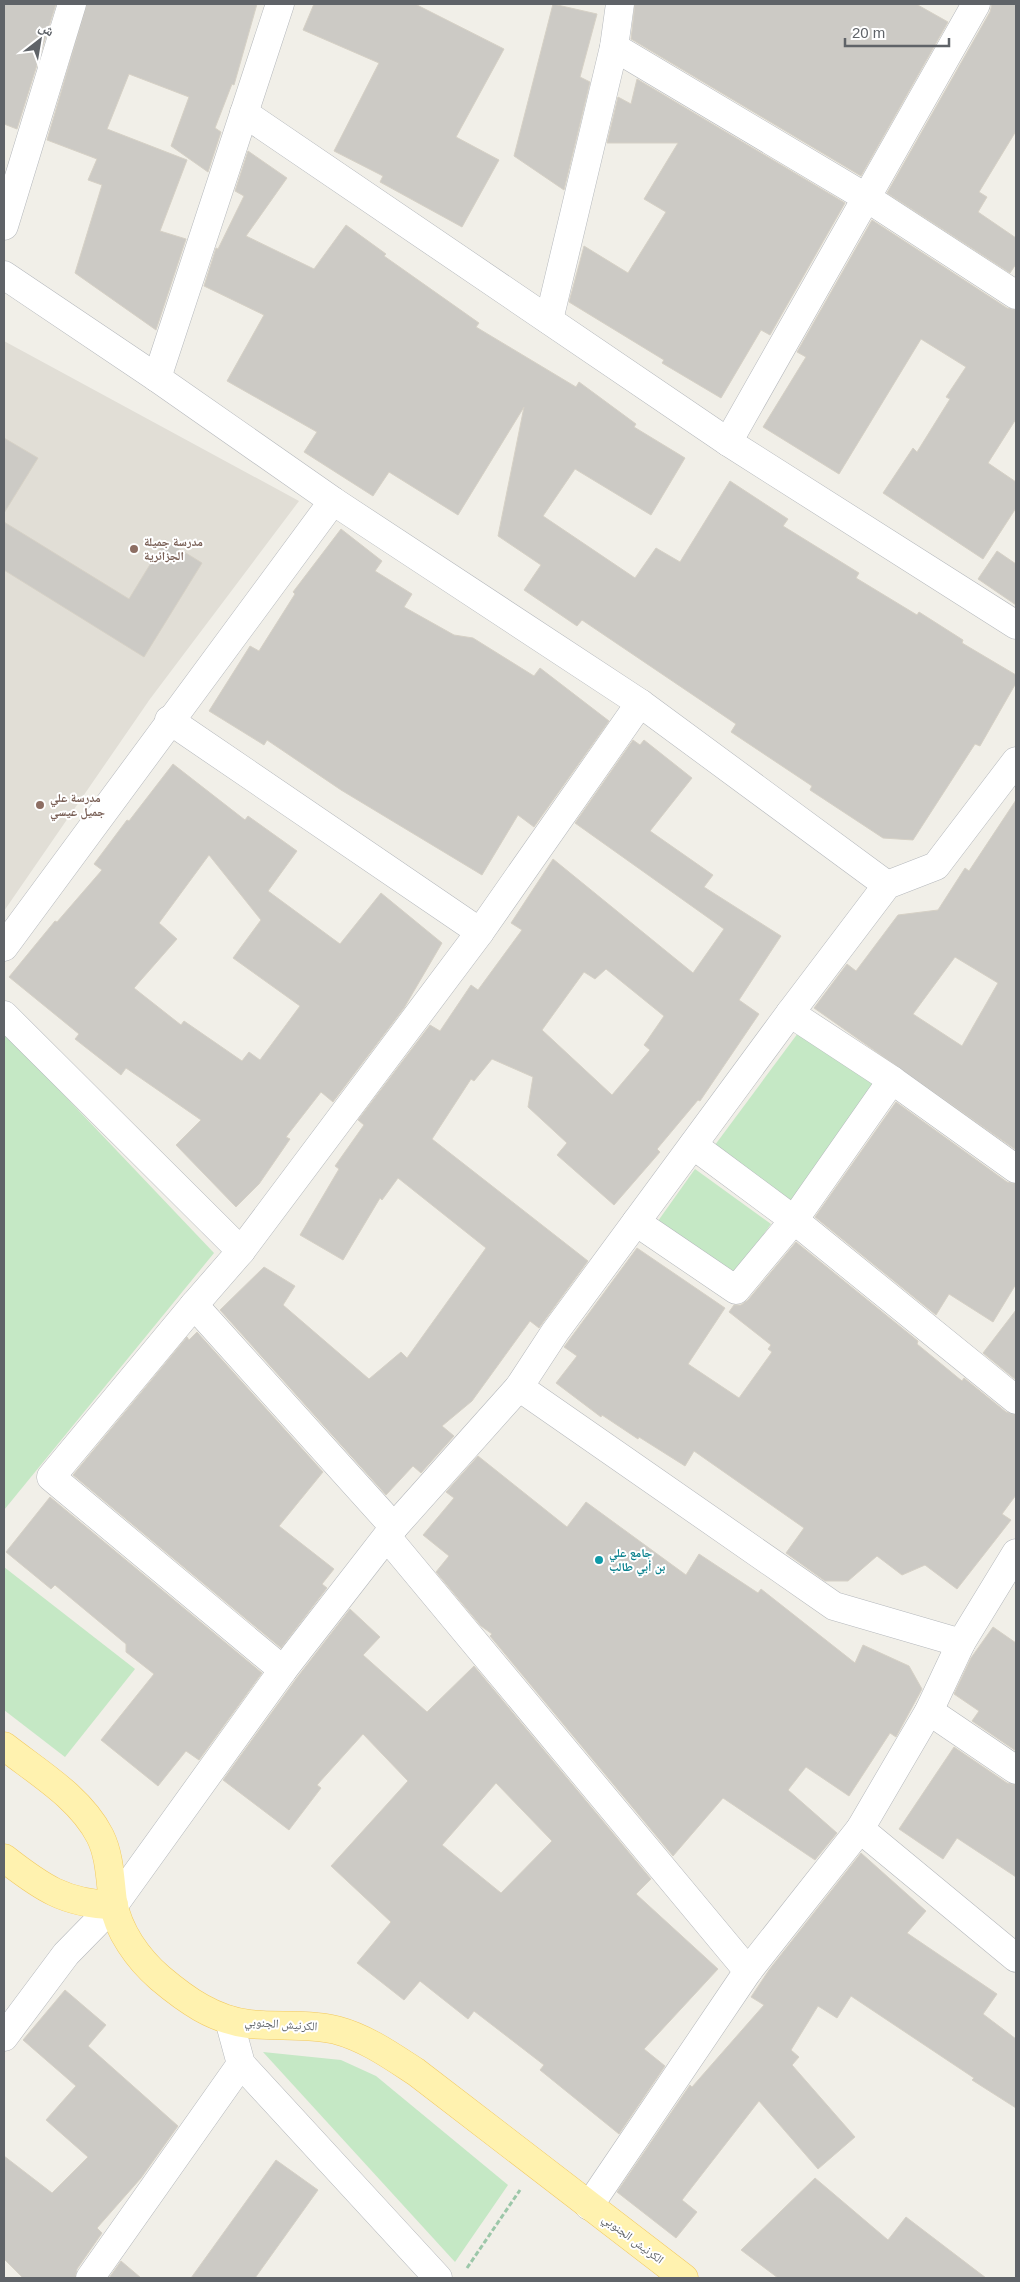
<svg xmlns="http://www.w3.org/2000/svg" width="1020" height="2282" font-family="Arial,'Noto Naskh Arabic',sans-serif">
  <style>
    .education { fill: #e1ded6 }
    .green { fill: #c5e8c5 }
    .building { fill: #cccac5; stroke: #d6d1c6; fill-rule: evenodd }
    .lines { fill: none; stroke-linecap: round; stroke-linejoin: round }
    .minor-casing { stroke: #b5b8bc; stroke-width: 29 }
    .major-casing { stroke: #f2c960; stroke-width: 29 }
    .path { stroke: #9cc7a9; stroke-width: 3; stroke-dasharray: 5 2.5; stroke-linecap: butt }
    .minor { stroke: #fff; stroke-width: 28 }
    .major { stroke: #fff2af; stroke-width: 28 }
    .education-dot { fill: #8d6e63; stroke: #fff; stroke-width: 2 }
    .culture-dot { fill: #0f9aa8; stroke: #fff; stroke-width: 2 }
    .labels { text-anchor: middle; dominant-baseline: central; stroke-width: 4; stroke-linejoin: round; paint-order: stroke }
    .education-label { font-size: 12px; font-weight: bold; fill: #785e54; stroke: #fff; text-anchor: start }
    .culture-label { font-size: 12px; font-weight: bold; fill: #0d838f; stroke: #fff; text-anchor: start }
    .street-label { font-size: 12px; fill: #5f6368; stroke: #fff }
  </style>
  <rect width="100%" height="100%" fill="#f1efe8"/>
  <!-- education -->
  <path class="education" d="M 4,341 L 299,501 L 150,699 L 4,911 Z"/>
  <!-- green -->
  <g class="green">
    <path d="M 801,1029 L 878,1085 L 789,1205 L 712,1149 Z"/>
    <path d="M 4,1032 L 214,1253 L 4,1510 Z"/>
    <path d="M 695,1169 L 771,1224 L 729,1282 L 653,1228 Z"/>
    <path d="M 4,1567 L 135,1669 L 65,1757 L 4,1710 Z"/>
    <path d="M 263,2052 L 341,2060 L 376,2076 L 508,2185 L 455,2262 Z"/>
  </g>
  <!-- building -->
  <g class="building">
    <path d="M 4,4 L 56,4 L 17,129 L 4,124 Z"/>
    <path d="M 87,4 L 257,4 L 234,85 L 232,84 L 215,128 L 221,132 L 208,172 L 171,146 L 189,97 L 129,74 L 107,129 L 187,160 L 160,231 L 186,239 L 156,330 L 75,273 L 102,185 L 88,180 L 97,159 L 47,140 Z"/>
    <path d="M 314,4 L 415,4 L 504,49 L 456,137 L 499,160 L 462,227 L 380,182 L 383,176 L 334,151 L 379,63 L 303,30 Z"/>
    <path d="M 553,4 L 597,14 L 580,77 L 590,82 L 564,190 L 514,156 Z"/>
    <path d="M 635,4 L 916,4 L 948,22 L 861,176 L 631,39 Z"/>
    <path d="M 992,4 L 1016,4 L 1016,131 L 979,192 L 987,197 L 978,212 L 1016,238 L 1016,264 L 1010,273 L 887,193 L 990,12 Z"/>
    <path d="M 637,79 L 845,203 L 770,335 L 761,330 L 721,398 L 662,363 L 664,360 L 569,302 L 584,246 L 628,273 L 666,212 L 644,199 L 678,143 L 607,143 L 618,97 L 631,104 Z"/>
    <path d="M 248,151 L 287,178 L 246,236 L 314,269 L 346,225 L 386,254 L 384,256 L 479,323 L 476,327 L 576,387 L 579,382 L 636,424 L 634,427 L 685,458 L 651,515 L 575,469 L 543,516 L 635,578 L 656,548 L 680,562 L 730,481 L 788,519 L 783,526 L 859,573 L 856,578 L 917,615 L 919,612 L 963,640 L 962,643 L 1016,675 L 1016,683 L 980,746 L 975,744 L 913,840 L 883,838 L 810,790 L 812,786 L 731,732 L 736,724 L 582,620 L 577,626 L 524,590 L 541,565 L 498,536 L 524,407 L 458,515 L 389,472 L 373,496 L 304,452 L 317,432 L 227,381 L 264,315 L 204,286 L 216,248 L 218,249 L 244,196 L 235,191 Z"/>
    <path d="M 872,220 L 1007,308 L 1016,310 L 1016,419 L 988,463 L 1016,482 L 1016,508 L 983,559 L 883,493 L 913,448 L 917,452 L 950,399 L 946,397 L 966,367 L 921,339 L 839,474 L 763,427 L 806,357 L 797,352 Z"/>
    <path d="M 4,438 L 38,458 L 4,513 Z"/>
    <path d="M 4,522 L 129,599 L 165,540 L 202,563 L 144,657 L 4,570 Z"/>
    <path d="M 341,529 L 382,561 L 375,571 L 412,594 L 404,607 L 454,635 L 473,638 L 534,676 L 540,668 L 609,721 L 534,827 L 518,815 L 482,875 L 341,790 L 267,740 L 264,745 L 209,711 L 250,646 L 259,651 L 295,594 L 293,592 Z"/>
    <path d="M 997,551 L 1016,564 L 1016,605 L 978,579 Z"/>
    <path d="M 633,740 L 640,745 L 644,740 L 692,778 L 650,831 L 713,875 L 704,887 L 781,936 L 739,1000 L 759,1014 L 700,1101 L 698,1100 L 657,1149 L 660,1152 L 614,1205 L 557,1155 L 567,1143 L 528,1107 L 533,1077 L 492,1059 L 474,1081 L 471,1079 L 432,1139 L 588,1261 L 539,1328 L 530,1321 L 472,1401 L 442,1426 L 454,1436 L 421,1473 L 413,1466 L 386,1495 L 220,1310 L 264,1267 L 295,1286 L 283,1305 L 369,1379 L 401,1352 L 407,1358 L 486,1248 L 398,1178 L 382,1200 L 380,1198 L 343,1260 L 300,1235 L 339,1169 L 335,1166 L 364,1125 L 358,1120 L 430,1025 L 440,1031 L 471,985 L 478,990 L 522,930 L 511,923 L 553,859 L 693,973 L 724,929 L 575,823 ZM 606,969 L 664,1016 L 644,1045 L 650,1050 L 612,1095 L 542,1030 L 584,972 L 595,979 Z"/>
    <path d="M 173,764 L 245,820 L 248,816 L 297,851 L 268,891 L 340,944 L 381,893 L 442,943 L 404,1008 L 333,1102 L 321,1092 L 286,1137 L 290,1139 L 259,1184 L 236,1207 L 176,1145 L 201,1120 L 126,1068 L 121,1075 L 75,1039 L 79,1034 L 9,977 L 55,921 L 57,922 L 102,870 L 94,864 L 127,820 L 129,821 ZM 209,855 L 261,920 L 233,958 L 300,1006 L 260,1060 L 249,1052 L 242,1061 L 184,1021 L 181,1025 L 134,988 L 177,939 L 159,923 Z"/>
    <path d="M 1016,800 L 1016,1150 L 814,1008 L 847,964 L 856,971 L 898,915 L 938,910 L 965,868 L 969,871 ZM 955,957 L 998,983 L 962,1046 L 913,1014 Z"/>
    <path d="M 896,1102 L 1007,1182 L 1016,1184 L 1016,1284 L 993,1322 L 949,1294 L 936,1315 L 815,1217 Z"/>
    <path d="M 796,1242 L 918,1341 L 917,1344 L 962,1381 L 964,1378 L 1006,1412 L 1016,1415 L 1016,1495 L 1002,1514 L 1011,1520 L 957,1589 L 925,1565 L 902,1575 L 877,1556 L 848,1581 L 825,1581 L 786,1553 L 804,1528 L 694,1451 L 685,1466 L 639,1437 L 638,1439 L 602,1415 L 601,1417 L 556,1383 L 577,1356 L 564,1347 L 637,1248 L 725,1308 L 688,1364 L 739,1398 L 772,1352 L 768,1349 L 771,1345 L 729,1312 L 734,1305 L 741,1305 L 748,1300 Z"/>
    <path d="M 1016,1310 L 1016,1380 L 983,1353 Z"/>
    <path d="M 197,1332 L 323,1472 L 279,1526 L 334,1569 L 322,1584 L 327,1588 L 281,1648 L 73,1475 L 187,1337 L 189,1340 Z"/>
    <path d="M 478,1456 L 567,1527 L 586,1502 L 686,1575 L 699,1554 L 758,1593 L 761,1589 L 855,1663 L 863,1645 L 909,1666 L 922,1689 L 896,1737 L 890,1733 L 849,1796 L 806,1767 L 788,1790 L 837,1833 L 815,1860 L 723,1798 L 673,1856 L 490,1636 L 492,1634 L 481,1626 L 436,1572 L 449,1556 L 423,1535 L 454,1498 L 446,1492 Z"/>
    <path d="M 50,1497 L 262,1673 L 199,1760 L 186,1751 L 158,1786 L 101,1740 L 154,1674 L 126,1652 L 126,1644 L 55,1585 L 51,1589 L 6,1552 Z"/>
    <path d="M 350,1609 L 380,1637 L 363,1655 L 427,1712 L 474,1666 L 651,1879 L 636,1894 L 718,1969 L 644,2049 L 665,2066 L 619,2134 L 540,2070 L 544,2065 L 474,2011 L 468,2019 L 420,1981 L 404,2000 L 357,1963 L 391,1922 L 331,1866 L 408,1781 L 363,1734 L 317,1785 L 321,1788 L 289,1830 L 223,1780 L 296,1679 ZM 496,1783 L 552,1841 L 501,1893 L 442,1845 Z"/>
    <path d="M 993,1627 L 1016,1643 L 1016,1751 L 972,1721 L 979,1711 L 954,1694 L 971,1658 Z"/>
    <path d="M 954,1747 L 1007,1783 L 1016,1785 L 1016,1877 L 957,1838 L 943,1859 L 899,1829 Z"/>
    <path d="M 861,1853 L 926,1911 L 907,1933 L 997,1994 L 983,2014 L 1016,2039 L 1016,2108 L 972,2080 L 974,2078 L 851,1996 L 837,2018 L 818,2006 L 791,2050 L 799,2057 L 792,2065 L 855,2137 L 818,2169 L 759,2101 L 682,2200 L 697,2212 L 676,2238 L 617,2192 L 690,2085 L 692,2087 L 764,2005 L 751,1997 L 769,1970 Z"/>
    <path d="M 65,1990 L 106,2025 L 88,2046 L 178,2126 L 141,2178 L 97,2228 L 102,2233 L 77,2269 L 75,2278 L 23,2278 L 4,2259 L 4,2156 L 52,2193 L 88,2157 L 46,2120 L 76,2086 L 23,2040 Z"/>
    <path d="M 276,2160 L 318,2190 L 255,2278 L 191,2278 Z"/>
    <path d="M 815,2178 L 888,2240 L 906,2217 L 986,2278 L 778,2278 L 741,2250 Z"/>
    <path d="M 121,2261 L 141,2278 L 109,2278 Z"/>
  </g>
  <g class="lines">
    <defs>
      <g id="minor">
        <path d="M 614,47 L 867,198 L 1016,295"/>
        <path d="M 244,113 L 728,442 L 1016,625"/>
        <path d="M 4,226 L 72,4"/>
        <path d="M 4,275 L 157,378 L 333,501 L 640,703 L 887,885"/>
        <path d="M 549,320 L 614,47 L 620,4"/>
        <path d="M 157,378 L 280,4"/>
        <path d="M 728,442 L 976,4"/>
        <path d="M 169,720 L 480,932"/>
        <path d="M 4,947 L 333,501"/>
        <path d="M 790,1013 L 892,1080 L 1016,1169"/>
        <path d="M 4,1015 L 241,1251"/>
        <path d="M 693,1145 L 794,1220 L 1016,1400"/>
        <path d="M 636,1222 L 736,1290 L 794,1220 L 892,1080"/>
        <path d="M 194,1305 L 241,1251 L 480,932 L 640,703"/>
        <path d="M 519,1387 L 834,1606 L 961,1643"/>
        <path d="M 387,1537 L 748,1971"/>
        <path d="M 283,1670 L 51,1477 L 194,1305 L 394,1527"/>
        <path d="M 929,1711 L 1016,1770"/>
        <path d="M 860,1829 L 1016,1958"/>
        <path d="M 229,2020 L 241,2064 L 438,2278"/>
        <path d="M 4,2037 L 66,1954 L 114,1905 L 283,1670 L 394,1527 L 519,1387 L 555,1332 L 790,1013 L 887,885 L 936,866 L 1016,761"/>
        <path d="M 589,2206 L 748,1971 L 860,1829 L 929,1711 L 961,1643 L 1016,1553"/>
        <path d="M 90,2278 L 241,2064"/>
      </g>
      <g id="major">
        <path d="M 4,1746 C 37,1772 80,1797 100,1836 C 110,1856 110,1880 113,1902 C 118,1931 138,1959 160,1978 C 186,2000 214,2020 249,2024 C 279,2027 307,2023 336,2030 C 366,2038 390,2055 416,2072 L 684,2278"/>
        <path d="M 4,1858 C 41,1887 65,1904 114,1905"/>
      </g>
    </defs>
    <!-- minor casing -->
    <use href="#minor" class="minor-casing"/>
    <!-- major casing -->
    <use href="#major" class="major-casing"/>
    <!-- path -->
    <path class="path" d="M 467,2268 L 520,2190"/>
    <!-- minor -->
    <use href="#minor" class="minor"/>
    <!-- major -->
    <use href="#major" class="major"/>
  </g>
  <!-- markers -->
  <g class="education-dot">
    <circle cx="134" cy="549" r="5"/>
    <circle cx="40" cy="805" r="5"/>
  </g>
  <circle class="culture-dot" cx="599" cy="1560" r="5"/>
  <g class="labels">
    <!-- education labels -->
    <g class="education-label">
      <text x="144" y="542">مدرسة جميلة<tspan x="144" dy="14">الجزائرية</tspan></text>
      <text x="50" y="798">مدرسة علي<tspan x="50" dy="14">جميل عيسي</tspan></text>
    </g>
    <!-- culture labels -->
    <g class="culture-label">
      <text x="609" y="1553">جامع علي<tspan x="609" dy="14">بن أبي طالب</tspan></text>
    </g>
    <!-- street labels -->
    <g class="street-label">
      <text transform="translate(281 2024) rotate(4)">الكرنيش الجنوبي</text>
      <text transform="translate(633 2239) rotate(37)">الكرنيش الجنوبي</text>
    </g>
  </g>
  <!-- border -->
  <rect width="1020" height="2282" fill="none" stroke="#5f6368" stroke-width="10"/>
  <!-- north arrow -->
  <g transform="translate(40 40) rotate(31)" stroke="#ffffff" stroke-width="4" paint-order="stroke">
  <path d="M0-4L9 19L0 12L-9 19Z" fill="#5f6368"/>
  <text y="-8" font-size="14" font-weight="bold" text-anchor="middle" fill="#5f6368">ش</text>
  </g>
  <!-- scale -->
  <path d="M845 38v8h104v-8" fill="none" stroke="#5f6368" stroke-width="2.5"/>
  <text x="852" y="38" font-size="15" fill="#5f6368" stroke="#ffffff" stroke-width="4" paint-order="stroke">20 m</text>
</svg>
